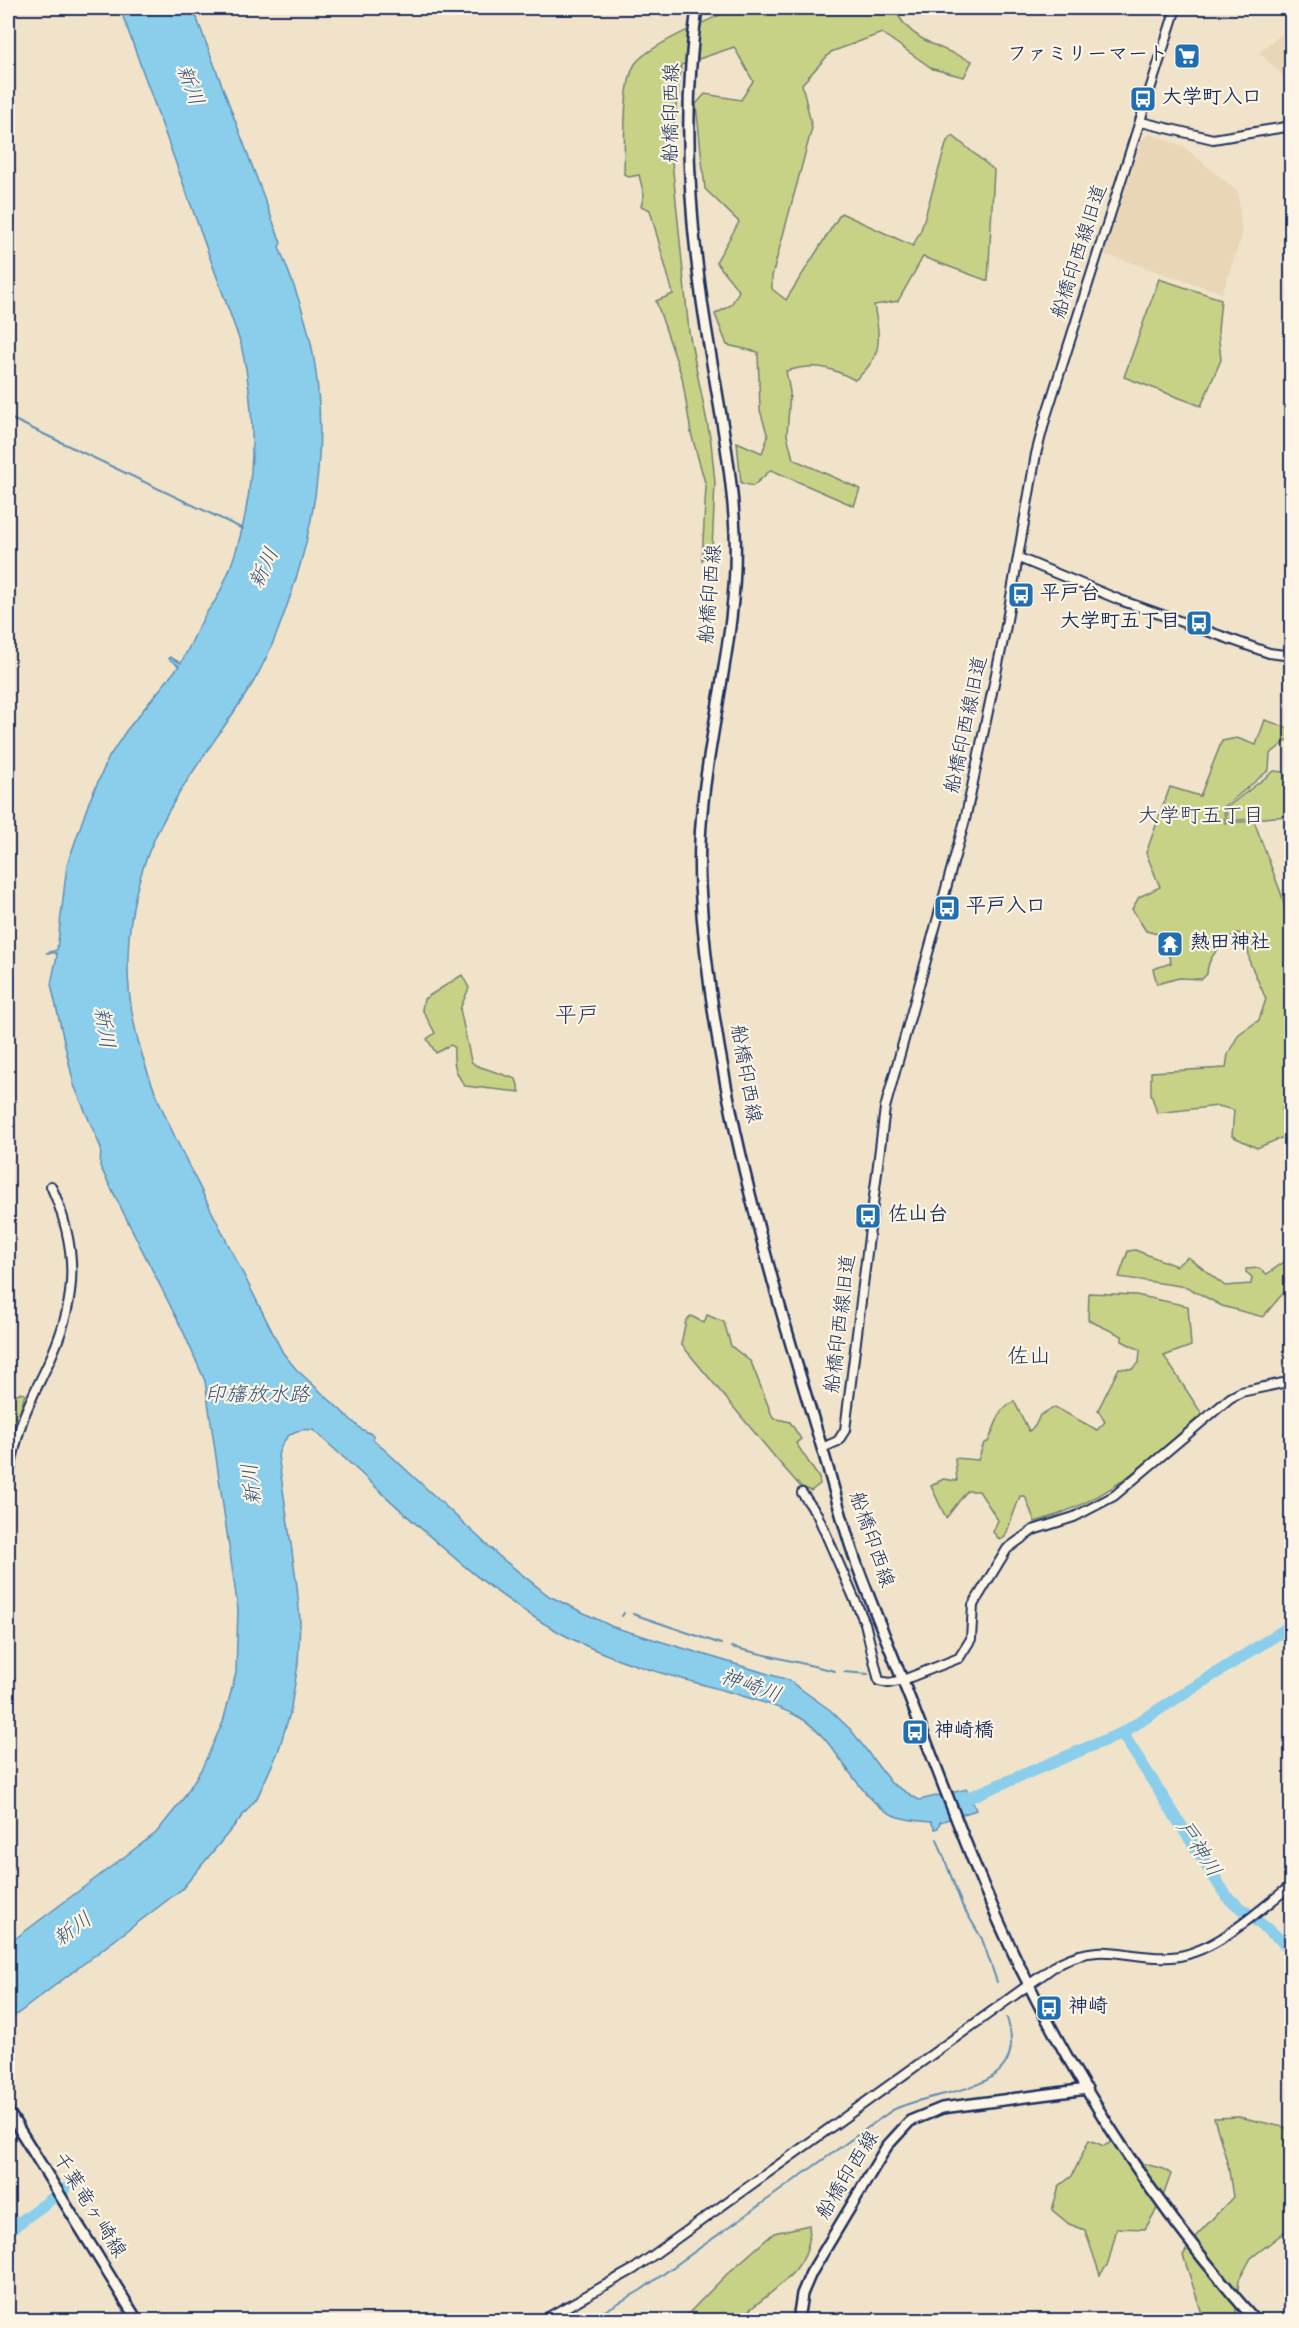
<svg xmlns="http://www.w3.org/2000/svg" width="1299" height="2328" font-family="Dekko,'Klee One',sans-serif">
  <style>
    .built { fill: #e8d6b7 }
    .green { fill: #c8d286; stroke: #728072; stroke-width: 1.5 }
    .water { fill: #8bceec; stroke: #5e8eb3; stroke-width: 1.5 }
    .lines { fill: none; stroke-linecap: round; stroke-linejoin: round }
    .stream { stroke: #5e8eb3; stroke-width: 2 }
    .river { stroke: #8bceec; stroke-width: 12 }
    .minor-casing { stroke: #1b2f5e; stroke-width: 12 }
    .major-casing { stroke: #1b2f5e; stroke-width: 14 }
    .minor { stroke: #fcf5e5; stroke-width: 8 }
    .major { stroke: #fcf5e5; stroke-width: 9 }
    .labels { text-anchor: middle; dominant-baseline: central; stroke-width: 4.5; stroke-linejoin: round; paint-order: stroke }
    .poi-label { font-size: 20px; font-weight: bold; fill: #1b2f5e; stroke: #fcf5e5; text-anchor: start }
    .street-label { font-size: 20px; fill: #1b2f5e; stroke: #fcf5e5 }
    .water-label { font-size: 21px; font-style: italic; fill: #375782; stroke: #fcf5e5 }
    .neighbourhood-label { font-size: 21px; fill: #1b2f5e; stroke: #fcf5e5 }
    .quarter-label { font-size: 22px; fill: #1b2f5e; stroke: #fcf5e5 }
  </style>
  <rect width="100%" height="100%" fill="#f0e3ca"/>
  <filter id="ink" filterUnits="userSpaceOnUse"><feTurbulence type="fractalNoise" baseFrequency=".0167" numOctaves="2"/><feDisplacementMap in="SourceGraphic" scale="12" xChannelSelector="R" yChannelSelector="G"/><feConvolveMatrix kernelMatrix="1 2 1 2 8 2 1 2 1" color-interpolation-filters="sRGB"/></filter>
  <g filter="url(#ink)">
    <!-- built -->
    <g class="built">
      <path d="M 1291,27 L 1291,84 L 1259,52 Z"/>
      <path d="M 1149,134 L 1183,146 L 1238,192 L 1242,236 L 1222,293 L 1104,254 L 1142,140 Z"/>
    </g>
    <!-- green -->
    <g class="green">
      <path d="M 735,8 L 895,8 C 906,39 944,49 972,61 L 964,77 L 933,69 L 882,33 L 831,52 L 802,84 L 812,128 L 772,276 L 772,289 L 786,300 L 841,213 L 913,246 L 921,230 L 947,141 L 953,136 L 994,170 L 988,281 L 923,257 L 898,301 L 874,305 C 880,338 884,356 855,380 C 828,366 815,363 786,371 L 790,392 L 787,435 L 793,459 L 860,489 L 854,506 L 771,470 L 753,486 L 741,483 L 737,442 L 762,453 L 768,437 L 760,410 L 758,352 L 727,345 L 715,314 L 731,305 L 739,291 L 716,262 L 739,222 L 705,189 L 696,104 L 705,94 L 741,100 L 753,81 L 734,47 L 681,65 L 671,151 L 689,332 L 711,442 L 715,483 L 712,550 L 702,560 L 706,486 L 691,433 L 682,377 L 656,301 L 673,294 L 650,210 L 641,206 L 644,195 L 639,175 L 629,177 L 624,174 C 625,148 622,85 635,64 C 647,46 714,18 735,8 Z"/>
      <path d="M 1159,279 L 1221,299 L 1218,331 L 1221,360 L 1201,406 L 1124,377 Z"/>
      <path d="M 1265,720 L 1291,729 L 1291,738 L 1270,754 L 1269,770 L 1224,807 L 1225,823 L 1254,821 L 1282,896 L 1291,938 L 1291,1096 C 1277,1105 1283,1122 1286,1136 L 1257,1148 L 1232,1136 L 1234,1110 L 1218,1106 L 1157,1113 L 1151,1094 L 1151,1072 L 1226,1068 L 1228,1054 L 1239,1034 L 1259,1020 L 1266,999 L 1250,963 L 1246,934 L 1236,933 C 1223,943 1207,956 1207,974 L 1202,979 L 1179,978 L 1157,984 L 1153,969 L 1171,963 L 1162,935 L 1146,931 L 1132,909 L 1139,897 L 1160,887 L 1146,853 L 1170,787 L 1200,796 L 1222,741 L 1237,738 L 1256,745 Z"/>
      <path d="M 1274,771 L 1283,772 L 1286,777 L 1288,816 L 1227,821 L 1226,808 Z"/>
      <path d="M 462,975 L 469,988 L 460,1009 L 471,1061 L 475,1065 L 516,1079 L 520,1092 L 465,1086 C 455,1073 453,1064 454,1047 L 451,1045 L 436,1053 L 427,1039 L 435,1033 L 422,1009 L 424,999 Z"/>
      <path d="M 1135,1250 L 1176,1266 L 1188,1257 L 1225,1286 L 1251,1284 L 1252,1277 L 1246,1272 L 1246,1269 L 1259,1268 L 1267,1274 L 1291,1257 L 1291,1284 L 1263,1317 L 1222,1306 L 1187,1287 L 1119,1277 L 1128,1251 Z"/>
      <path d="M 1089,1293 L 1136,1295 L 1188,1306 L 1191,1346 L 1164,1356 L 1202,1414 C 1144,1464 1111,1500 1035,1522 L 1025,1496 L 1020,1496 L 1005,1537 L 1000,1540 L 993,1532 L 998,1520 L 979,1491 L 967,1491 L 946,1518 L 931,1486 L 943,1479 L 957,1481 L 955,1458 L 978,1460 L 984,1443 L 988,1442 L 1001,1411 L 1014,1401 L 1029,1431 L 1035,1426 L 1040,1415 L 1055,1407 L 1097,1430 L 1105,1422 L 1098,1410 L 1119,1368 L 1132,1369 L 1139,1363 L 1140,1350 L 1122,1341 L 1122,1336 L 1088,1320 Z"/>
      <path d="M 707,1315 L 724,1322 L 731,1346 L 751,1362 L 773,1418 L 790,1422 L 801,1439 L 796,1443 L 819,1478 L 820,1484 L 811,1491 L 800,1486 L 779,1462 L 681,1344 L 686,1320 L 691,1316 L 704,1323 Z"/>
      <path d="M 19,1393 L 25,1394 L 8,1454 L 8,1398 Z"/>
      <path d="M 1239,2117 L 1292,2129 L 1292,2206 L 1287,2230 L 1251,2258 L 1239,2280 L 1235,2320 L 1204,2320 L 1183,2255 L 1196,2236 L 1233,2197 L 1228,2165 L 1214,2118 Z"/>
      <path d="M 1123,2136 L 1141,2163 L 1164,2169 L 1171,2174 L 1161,2202 L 1145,2229 L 1117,2228 L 1108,2264 L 1100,2275 L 1085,2230 L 1069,2224 L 1052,2210 L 1059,2186 L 1072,2176 L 1089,2140 L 1104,2146 Z"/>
      <path d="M 809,2225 C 815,2268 771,2291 743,2315 L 741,2320 L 682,2320 L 727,2274 L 774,2233 Z"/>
    </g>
    <!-- water -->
    <path class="water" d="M 120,8 L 193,8 L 281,243 L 279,247 C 291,278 304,311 311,343 C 328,426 319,511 292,591 C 280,627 267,662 246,694 C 187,784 131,841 128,956 C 125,1045 167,1121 205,1198 C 231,1250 257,1301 283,1353 L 296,1369 L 361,1429 L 373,1435 L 373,1439 L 500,1557 L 549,1596 L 613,1627 L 788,1680 L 830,1710 L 851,1730 L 891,1783 L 919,1800 L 967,1789 L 976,1810 L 940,1822 L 938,1828 L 935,1829 L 931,1822 C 919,1821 906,1820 895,1816 C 854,1798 838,1737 797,1716 C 776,1705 752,1699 729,1692 C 680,1678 629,1666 582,1644 C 482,1597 397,1503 313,1430 C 294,1427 283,1436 278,1455 L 297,1586 L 300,1621 L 298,1664 L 290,1713 L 278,1752 L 257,1798 L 182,1889 L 8,2021 L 8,1944 L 156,1833 L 181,1802 L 202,1768 L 223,1722 L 236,1673 L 238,1609 L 205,1381 L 183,1331 L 100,1166 L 101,1148 L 74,1085 L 51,984 L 57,956 L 56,953 L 46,953 L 57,950 L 67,865 L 89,802 L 109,757 L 126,731 L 179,666 L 169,659 L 170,657 L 181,663 C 189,648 196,632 204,617 C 208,609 215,603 219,594 C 256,517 260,427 241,344 Z"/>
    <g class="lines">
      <!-- stream -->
      <g class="stream">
        <path d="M 8,417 L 243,529"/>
        <path d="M 633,1614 L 721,1644"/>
        <path d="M 622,1616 L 624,1613"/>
        <path d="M 731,1647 L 835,1671"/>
        <path d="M 844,1672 L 868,1674"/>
        <path d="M 937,1839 L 962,1905 L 982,1939 L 997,1982"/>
        <path d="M 589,2320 L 641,2290 L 891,2111 C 937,2086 1032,2098 1007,2018"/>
      </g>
      <!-- river -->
      <g class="river">
        <path d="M 1122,1733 L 1227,1897 L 1292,1949"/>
        <path d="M 956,1803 L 1122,1733 L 1292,1625"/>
        <path d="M 8,2231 L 65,2189"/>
      </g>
      <defs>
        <g id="minor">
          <path d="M 1141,122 L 1213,139 L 1292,126"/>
          <path d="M 1019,558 L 1120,600 L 1269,653 L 1292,656"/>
          <path d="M 822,1448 L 838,1441 L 845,1430 L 885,1108 L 965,820 L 1005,631 L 1036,454 L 1046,416 L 1176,8"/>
          <path d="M 8,1481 C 12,1460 16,1439 23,1419 C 31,1397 43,1376 52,1355 C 78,1296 78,1246 51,1186"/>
          <path d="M 802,1493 L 817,1514 L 865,1623 L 879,1681 L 889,1683 L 903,1680 L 959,1658 L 971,1639 L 973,1605 L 1007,1549 L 1033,1530 L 1074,1517 L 1114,1496 L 1230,1398 L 1241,1392 L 1292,1381"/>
          <path d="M 543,2320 L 634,2269 L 1059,1963 C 1105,1940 1127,1960 1171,1957 C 1215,1954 1258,1910 1292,1885"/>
        </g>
        <g id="major">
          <path d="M 697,8 C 683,105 688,204 702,301 C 713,378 731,454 735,532 C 740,651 694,765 700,885 C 711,1077 766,1264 822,1448 C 834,1487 843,1526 857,1565 C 877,1619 900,1672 920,1725 C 951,1805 981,1886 1018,1963 C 1080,2091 1161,2215 1255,2320"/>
          <path d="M 8,2111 L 137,2320"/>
          <path d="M 798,2320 L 802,2294 L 811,2273 L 887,2146 L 910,2121 L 942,2108 L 1087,2089"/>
        </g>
      </defs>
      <!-- minor casing -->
      <use href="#minor" class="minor-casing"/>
      <!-- major casing -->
      <use href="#major" class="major-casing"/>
      <!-- minor -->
      <use href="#minor" class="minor"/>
      <!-- major -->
      <use href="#major" class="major"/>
    </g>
  </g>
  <!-- icons -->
  <defs>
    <symbol id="supermarket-square" viewBox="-11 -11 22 22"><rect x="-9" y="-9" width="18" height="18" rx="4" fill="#1f6fb2" stroke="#fcf5e5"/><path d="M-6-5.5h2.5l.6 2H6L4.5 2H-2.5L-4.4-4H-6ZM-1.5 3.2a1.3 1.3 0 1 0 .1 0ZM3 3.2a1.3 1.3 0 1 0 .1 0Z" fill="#fff"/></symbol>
    <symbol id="bus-square" viewBox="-11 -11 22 22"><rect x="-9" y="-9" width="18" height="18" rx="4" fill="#1f6fb2" stroke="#fcf5e5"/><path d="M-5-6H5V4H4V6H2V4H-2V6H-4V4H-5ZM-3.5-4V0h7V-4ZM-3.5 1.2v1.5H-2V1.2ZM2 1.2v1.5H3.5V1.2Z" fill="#fff"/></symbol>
    <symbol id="temple-square" viewBox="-11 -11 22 22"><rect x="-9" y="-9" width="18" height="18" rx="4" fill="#1f6fb2" stroke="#fcf5e5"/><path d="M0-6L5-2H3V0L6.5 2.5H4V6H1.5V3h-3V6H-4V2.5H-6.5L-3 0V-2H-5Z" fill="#fff"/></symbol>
  </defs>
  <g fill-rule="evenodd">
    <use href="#supermarket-square" x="1172" y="41" width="30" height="30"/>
    <use href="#bus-square" x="1128" y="84" width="30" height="30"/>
    <use href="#bus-square" x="1006" y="580" width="30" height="30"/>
    <use href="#bus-square" x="1184" y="608" width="30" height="30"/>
    <use href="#bus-square" x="932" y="893" width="30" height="30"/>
    <use href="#temple-square" x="1155" y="929" width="30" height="30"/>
    <use href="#bus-square" x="853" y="1201" width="30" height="30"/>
    <use href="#bus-square" x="900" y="1717" width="30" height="30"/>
    <use href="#bus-square" x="1034" y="1993" width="30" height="30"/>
  </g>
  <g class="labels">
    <!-- poi labels -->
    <g class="poi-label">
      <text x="1168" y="56" text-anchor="end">ファミリーマート</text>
      <text x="1162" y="99">大学町入口</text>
      <text x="1040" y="595">平戸台</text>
      <text x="1180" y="623" text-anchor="end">大学町五丁目</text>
      <text x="966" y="908">平戸入口</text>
      <text x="1190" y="944">熱田神社</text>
      <text x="888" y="1216">佐山台</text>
      <text x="934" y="1732">神崎橋</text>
      <text x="1068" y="2008">神崎</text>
    </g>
    <!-- street labels -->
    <g class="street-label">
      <text transform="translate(673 113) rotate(-89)">船橋印西線</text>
      <text transform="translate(1081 252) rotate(-72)">船橋印西線旧道</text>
      <text transform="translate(712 594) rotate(-85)">船橋印西線</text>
      <text transform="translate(968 725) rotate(-78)">船橋印西線旧道</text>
      <text transform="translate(744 1074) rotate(80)">船橋印西線</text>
      <text transform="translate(842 1324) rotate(-83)">船橋印西線旧道</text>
      <text transform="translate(870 1540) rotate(71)">船橋印西線</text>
      <text transform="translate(849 2176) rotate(-58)">船橋印西線</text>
      <text transform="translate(88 2206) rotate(58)">千葉竜ヶ崎線</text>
    </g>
    <!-- water labels -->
    <g class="water-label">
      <text transform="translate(188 86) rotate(70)">新川</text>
      <text transform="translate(266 569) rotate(-64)">新川</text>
      <text transform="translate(102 1028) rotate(81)">新川</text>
      <text x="257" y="1397">印旛放水路</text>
      <text transform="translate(254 1484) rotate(-96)">新川</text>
      <text transform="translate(750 1688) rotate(19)">神崎川</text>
      <text transform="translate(1197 1850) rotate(57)">戸神川</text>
      <text transform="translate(74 1931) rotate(-37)">新川</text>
    </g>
    <!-- neighbourhood labels -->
    <g class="neighbourhood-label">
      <text x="1201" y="818">大学町五丁目</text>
    </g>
    <!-- quarter labels -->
    <g class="quarter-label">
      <text x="577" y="1017">平戸</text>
      <text x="1029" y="1358">佐山</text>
    </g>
  </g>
  <!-- margin -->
  <rect width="1299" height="2328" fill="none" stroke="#fcf5e5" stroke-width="30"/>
  <rect x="15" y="15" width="1269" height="2298" fill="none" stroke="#1b2f5e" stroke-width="2" filter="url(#ink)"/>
</svg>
